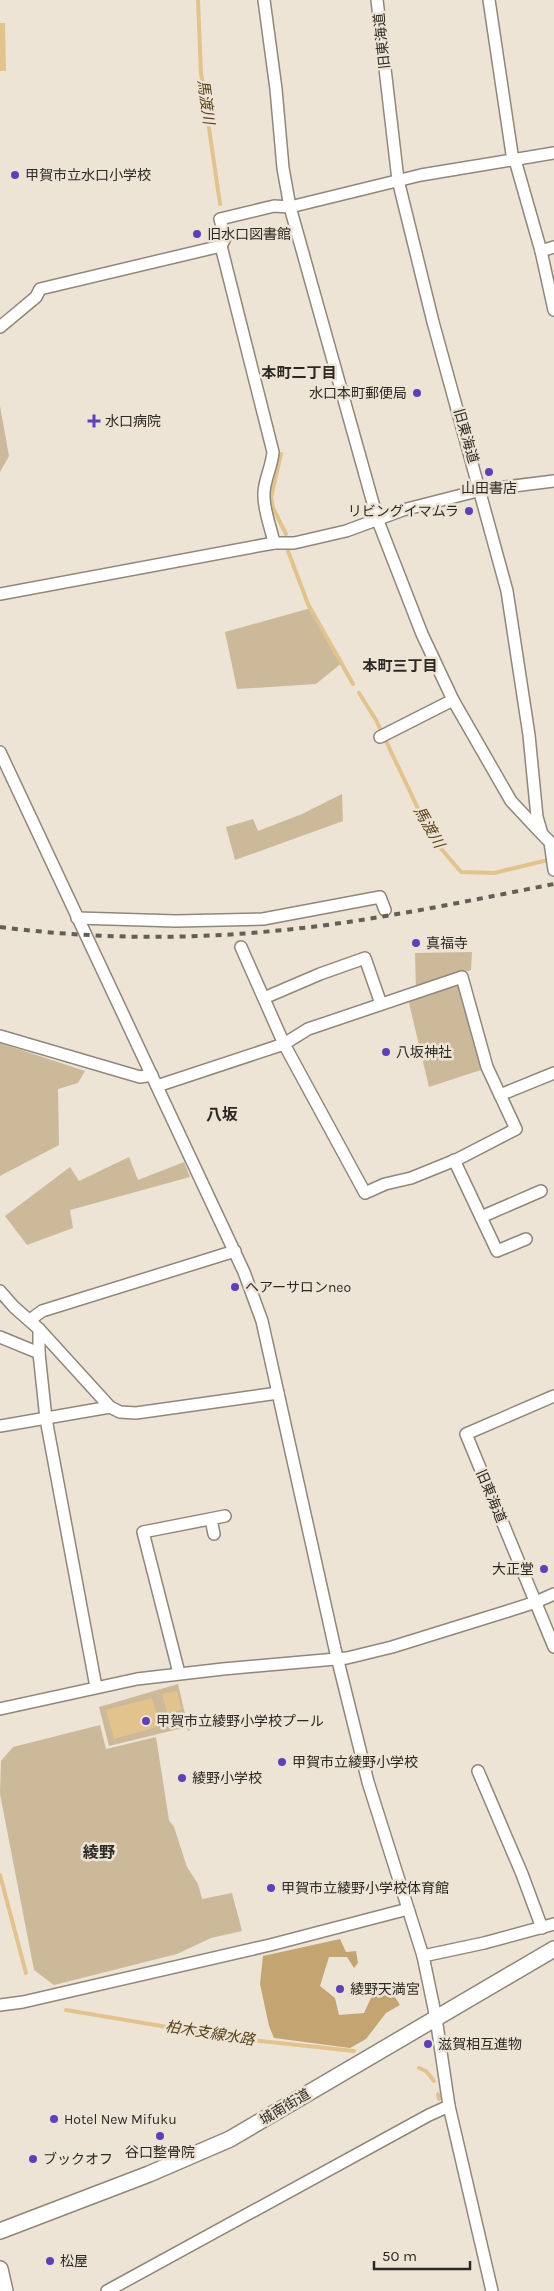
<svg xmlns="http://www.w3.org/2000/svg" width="554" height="2291" font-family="Karla,'Noto Sans JP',sans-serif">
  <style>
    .green { fill: #cbb99a }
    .forest { fill: #c4a571 }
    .water { fill: #e2c38e }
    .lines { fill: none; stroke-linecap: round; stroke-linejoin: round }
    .stream { stroke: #e2c38e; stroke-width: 4 }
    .street-casing { stroke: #8f877a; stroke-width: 14 }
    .secondary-casing { stroke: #8f877a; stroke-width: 18 }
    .street { stroke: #fff; stroke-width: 11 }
    .secondary { stroke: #fff; stroke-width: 15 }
    .rail { stroke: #635e56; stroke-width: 4; stroke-dasharray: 6 6; stroke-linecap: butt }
    .poi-dot { fill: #6040b9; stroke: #ede4d6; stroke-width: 2 }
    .labels { text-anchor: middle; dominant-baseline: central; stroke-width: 5; stroke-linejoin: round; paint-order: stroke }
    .street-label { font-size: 14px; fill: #2c2924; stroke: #ede4d6 }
    .poi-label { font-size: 14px; fill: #2c2924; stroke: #ede4d6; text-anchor: start }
    .water-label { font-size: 15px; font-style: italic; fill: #584219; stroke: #ede4d6 }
    .neighbourhood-label { font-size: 15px; font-weight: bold; fill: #2c2924; stroke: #ede4d6 }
    .quarter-label { font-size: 16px; font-weight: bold; fill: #2c2924; stroke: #ede4d6 }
  </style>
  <rect width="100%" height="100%" fill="#ede4d6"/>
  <!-- green -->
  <g class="green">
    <path d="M 0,406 L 9,456 L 0,472 Z"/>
    <path d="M 311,608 L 343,662 L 316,684 L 237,689 L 225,632 Z"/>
    <path d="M 342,794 L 343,821 L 235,860 L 226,827 L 253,819 L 258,831 L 302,814 Z"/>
    <path d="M 472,952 L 471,970 L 416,989 L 415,953 Z"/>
    <path d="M 455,984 L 461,986 L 481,1070 L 429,1087 L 408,999 Z"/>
    <path d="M 0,1043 L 85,1071 L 78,1083 L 58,1089 L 59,1145 L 0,1176 Z"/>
    <path d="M 129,1157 L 138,1180 L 184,1162 L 190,1177 L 70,1210 L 73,1228 L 27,1245 L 5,1216 L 70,1167 L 79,1181 Z"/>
    <path d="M 178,1684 L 185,1714 L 188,1714 L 192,1729 L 188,1731 L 187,1727 L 109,1746 L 99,1707 Z"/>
    <path d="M 100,1725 L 106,1749 L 156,1737 L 169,1820 L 174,1827 L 187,1867 L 198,1884 L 202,1899 L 232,1893 L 242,1931 L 211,1938 L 177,1954 L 54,1985 L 34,1970 L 0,1794 L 1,1761 L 13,1747 Z"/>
  </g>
  <!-- forest -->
  <path class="forest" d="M 340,1939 L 346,1952 L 356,1951 L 358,1963 L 354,1968 L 347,1957 L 329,1957 L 320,1986 L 335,1998 L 339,2015 L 364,2013 L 376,1987 L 393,1994 L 400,2005 L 386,2013 L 366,2039 L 350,2048 L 274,2038 L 269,2026 L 260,1984 L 263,1956 Z"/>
  <!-- water -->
  <g class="water">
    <path d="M 0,23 L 5,23 L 6,71 L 0,71 Z"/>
    <path d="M 177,1691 L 182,1710 L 167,1713 L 162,1694 Z"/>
    <path d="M 152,1698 L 160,1726 L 114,1739 L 106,1710 Z"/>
  </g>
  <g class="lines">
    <!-- stream -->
    <g class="stream">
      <path d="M 198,0 L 201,73 L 220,204"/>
      <path d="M 281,454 L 271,497 L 273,508 L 286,534"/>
      <path d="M 288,551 L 308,604 L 353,684"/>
      <path d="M 359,693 L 376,720 L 432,838 L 461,872 L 494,873 L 552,859"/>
      <path d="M 0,1875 L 26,1973"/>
      <path d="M 66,2010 L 233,2038 L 354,2051"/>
      <path d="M 419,2068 L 426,2071 L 434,2081"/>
      <path d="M 438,2094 L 439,2099"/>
    </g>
    <defs>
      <g id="street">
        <path d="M 264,0 L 276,89 L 283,168 L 290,207 L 378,521 L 422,634 L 453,700 L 511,801 L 540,832"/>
        <path d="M 377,0 L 398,180 L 433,322 L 507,591 L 529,735 L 537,817 L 542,834 L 550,842 L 554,870"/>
        <path d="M 489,0 L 513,161"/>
        <path d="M 515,160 L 541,251 L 554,310"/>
        <path d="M 221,246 L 273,452 C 272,466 264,481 264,493 C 263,510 271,527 274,543"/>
        <path d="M 541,251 L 554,247"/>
        <path d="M 0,327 L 36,297 L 40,289 L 221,246 L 225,238 L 220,219 L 274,206 L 290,207 L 421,175 L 554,153"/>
        <path d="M 0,594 L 274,543 L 294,543 L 346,531 L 403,510 L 481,490 L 554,481"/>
        <path d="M 380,737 L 453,700"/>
        <path d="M 0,752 L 244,1272 L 262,1321 L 335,1649 L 368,1782 L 423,1956 L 436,2018 L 449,2106 L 492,2291"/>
        <path d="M 77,918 L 176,921 L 263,919 L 380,897 L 385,910"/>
        <path d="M 264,998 L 320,974 L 365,958 L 381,1004"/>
        <path d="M 0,1036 L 140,1077 L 152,1075"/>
        <path d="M 157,1086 L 284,1044 L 308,1029 L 462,977 L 487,1067 L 516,1129 L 458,1159 L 411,1178 L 385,1184 L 365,1193 L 284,1044 L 241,947"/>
        <path d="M 500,1095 L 554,1073"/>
        <path d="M 454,1160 L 497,1251 L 526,1239"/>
        <path d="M 481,1217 L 541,1191"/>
        <path d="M 0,1291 L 14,1307 L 39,1329 L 39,1353 L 46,1419 L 96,1687"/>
        <path d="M 30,1320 L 42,1311 L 235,1251"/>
        <path d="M 39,1329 L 110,1407"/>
        <path d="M 0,1337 L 39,1353"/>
        <path d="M 554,1396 L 466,1434 L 554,1647"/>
        <path d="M 0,1426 L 110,1407 L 120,1412 L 136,1413 L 278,1393"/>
        <path d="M 211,1519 L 214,1534"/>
        <path d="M 179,1673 L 143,1532 L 225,1516"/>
        <path d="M 0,1709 L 137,1679 L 223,1669 L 347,1658 L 392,1647 L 508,1611 L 536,1602 L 554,1594"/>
        <path d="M 478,1771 L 522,1874 L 542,1928"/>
        <path d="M 423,1956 L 484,1943 L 554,1924"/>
        <path d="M 0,2005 L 23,2002 L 270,1945 L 408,1909"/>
        <path d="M 107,2291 L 429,2115 L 449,2106"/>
      </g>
      <g id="secondary">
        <path d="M 0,2231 L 149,2174 L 230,2139 L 554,1949"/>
        <path d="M 0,2269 L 5,2291"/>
      </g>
    </defs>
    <!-- street casing -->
    <use href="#street" class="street-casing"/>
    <!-- secondary casing -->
    <use href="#secondary" class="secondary-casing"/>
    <!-- street -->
    <use href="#street" class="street"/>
    <!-- secondary -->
    <use href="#secondary" class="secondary"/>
    <!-- rail -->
    <path class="rail" d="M 0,927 C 86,938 175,940 262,932 C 360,924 457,903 554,884"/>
  </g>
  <!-- markers -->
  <g class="poi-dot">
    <circle cx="15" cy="175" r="5"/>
    <circle cx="197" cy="234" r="5"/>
    <circle cx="417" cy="393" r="5"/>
    <path d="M91.5 413.5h5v5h5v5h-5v5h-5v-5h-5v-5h5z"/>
    <circle cx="489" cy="472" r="5"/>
    <circle cx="469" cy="511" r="5"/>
    <circle cx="416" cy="943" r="5"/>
    <circle cx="386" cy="1052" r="5"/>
    <circle cx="235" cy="1287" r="5"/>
    <circle cx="544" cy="1569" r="5"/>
    <circle cx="146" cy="1721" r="5"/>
    <circle cx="282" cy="1762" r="5"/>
    <circle cx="182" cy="1778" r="5"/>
    <circle cx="271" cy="1888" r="5"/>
    <circle cx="340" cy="1989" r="5"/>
    <circle cx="428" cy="2044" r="5"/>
    <circle cx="54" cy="2119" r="5"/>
    <circle cx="160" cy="2136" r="5"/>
    <circle cx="33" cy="2159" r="5"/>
    <circle cx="50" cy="2261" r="5"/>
  </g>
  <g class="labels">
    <!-- street labels -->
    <g class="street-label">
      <text transform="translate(382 41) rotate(-96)">旧東海道</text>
      <text transform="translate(466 436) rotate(74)">旧東海道</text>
      <text transform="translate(491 1496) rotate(67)">旧東海道</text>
      <text transform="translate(285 2107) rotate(-31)">城南街道</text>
    </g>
    <!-- poi labels -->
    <g class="poi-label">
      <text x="25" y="175">甲賀市立水口小学校</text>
      <text x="207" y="234">旧水口図書館</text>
      <text x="407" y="393" text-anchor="end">水口本町郵便局</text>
      <text x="105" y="421">水口病院</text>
      <text x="489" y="488" text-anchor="middle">山田書店</text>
      <text x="459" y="511" text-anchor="end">リビングイマムラ</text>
      <text x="426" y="943">真福寺</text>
      <text x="396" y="1052">八坂神社</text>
      <text x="245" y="1287">ヘアーサロンneo</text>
      <text x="534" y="1569" text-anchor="end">大正堂</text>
      <text x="156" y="1721">甲賀市立綾野小学校プール</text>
      <text x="292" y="1762">甲賀市立綾野小学校</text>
      <text x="192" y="1778">綾野小学校</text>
      <text x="281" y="1888">甲賀市立綾野小学校体育館</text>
      <text x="350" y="1989">綾野天満宮</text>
      <text x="438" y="2044">滋賀相互進物</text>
      <text x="64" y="2119">Hotel New Mifuku</text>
      <text x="160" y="2152" text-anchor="middle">谷口整骨院</text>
      <text x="43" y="2159">ブックオフ</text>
      <text x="60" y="2261">松屋</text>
    </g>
    <!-- water labels -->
    <g class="water-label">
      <text transform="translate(206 102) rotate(82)">馬渡川</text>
      <text transform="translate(429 827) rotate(60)">馬渡川</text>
      <text transform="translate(210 2033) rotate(9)">柏木支線水路</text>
    </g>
    <!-- neighbourhood labels -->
    <g class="neighbourhood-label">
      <text x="299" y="373">本町二丁目</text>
      <text x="400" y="666">本町三丁目</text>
    </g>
    <!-- quarter labels -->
    <g class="quarter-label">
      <text x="222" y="1114">八坂</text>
      <text x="99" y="1852">綾野</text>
    </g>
  </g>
  <!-- scale -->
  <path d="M374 2261v8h96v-8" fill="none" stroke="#2c2924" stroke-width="2.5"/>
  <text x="382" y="2261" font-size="15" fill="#2c2924" stroke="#ede4d6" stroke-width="4" paint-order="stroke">50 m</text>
</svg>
